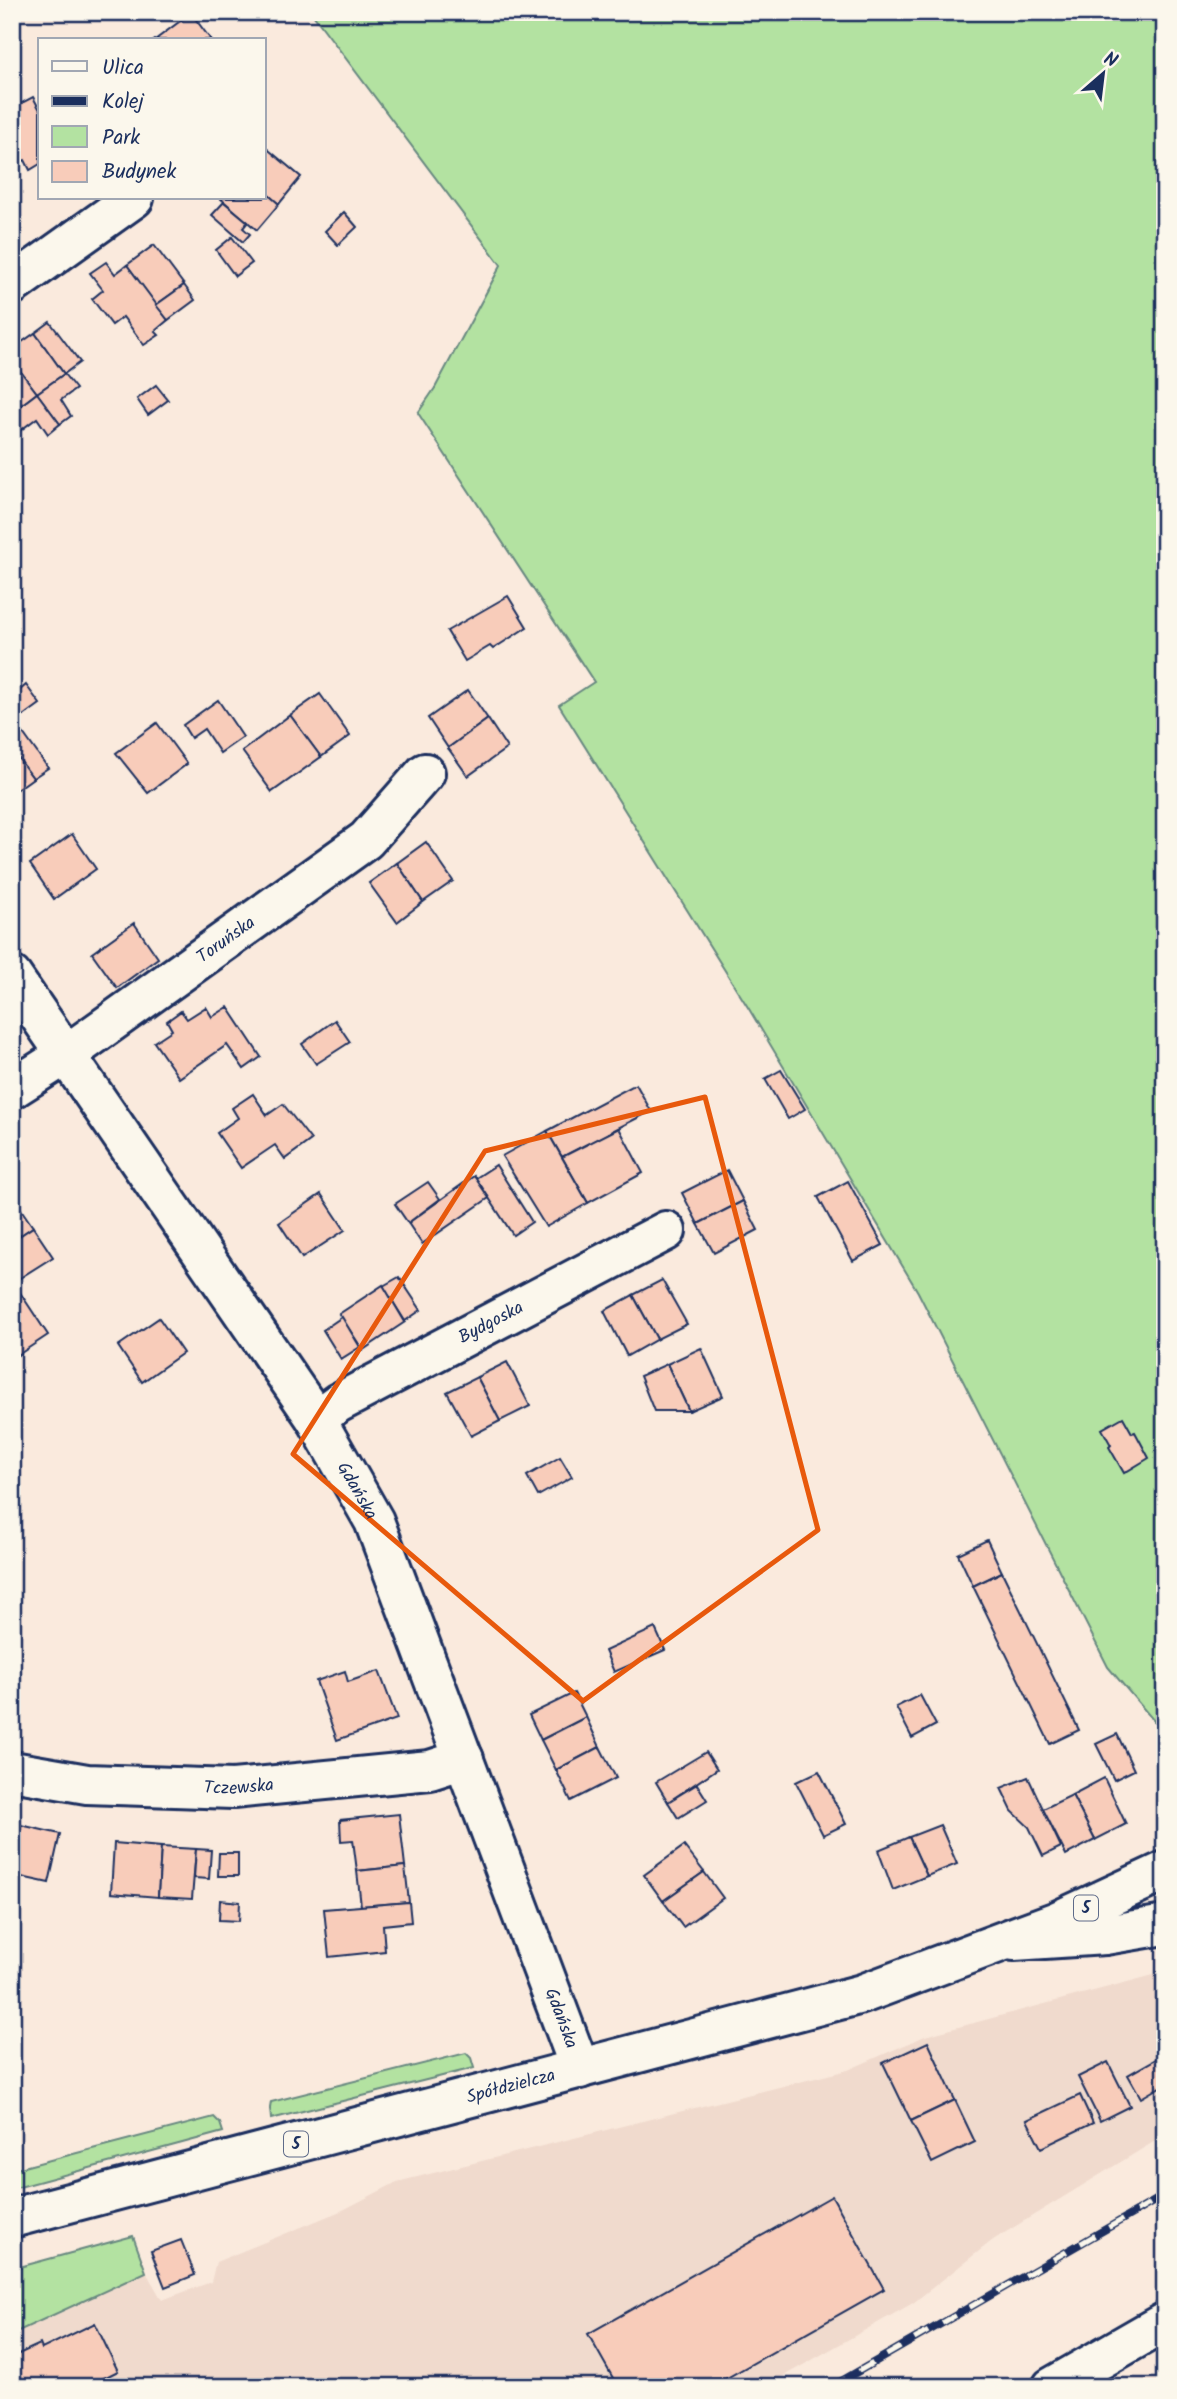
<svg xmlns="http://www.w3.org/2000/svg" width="1177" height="2399" font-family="Kalam,sans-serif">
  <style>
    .built { fill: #f0dacd }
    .green { fill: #b3e2a1; stroke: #678880; stroke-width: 2 }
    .building { fill: #f8ccba; stroke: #1b2f5e; stroke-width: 2 }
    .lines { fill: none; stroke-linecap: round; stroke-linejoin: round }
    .minor-casing { stroke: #1b2f5e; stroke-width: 44 }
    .tertiary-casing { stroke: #1b2f5e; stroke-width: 44 }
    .primary-casing { stroke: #1b2f5e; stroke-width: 44 }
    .minor { stroke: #fbf7ec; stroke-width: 38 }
    .tertiary { stroke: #fbf7ec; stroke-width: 38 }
    .primary { stroke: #fbf7ec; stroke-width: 38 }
    .rail-casing { stroke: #1b2f5e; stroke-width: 8 }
    .rail { stroke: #fbf7ec; stroke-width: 5; stroke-dasharray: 16; stroke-linecap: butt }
    .marked { fill: none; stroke: #e8590c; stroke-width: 5; stroke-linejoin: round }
    .labels { text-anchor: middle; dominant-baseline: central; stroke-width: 7; stroke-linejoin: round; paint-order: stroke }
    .shield { fill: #fbf7ec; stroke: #5e6b89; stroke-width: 2 }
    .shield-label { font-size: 16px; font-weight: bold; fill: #1b2f5e }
    .street-label { font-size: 18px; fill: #1b2f5e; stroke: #fbf7ec }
  </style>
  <rect width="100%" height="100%" fill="#faeadd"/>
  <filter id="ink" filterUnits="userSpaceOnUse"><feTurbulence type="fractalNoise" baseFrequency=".0143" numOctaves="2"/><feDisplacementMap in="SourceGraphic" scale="14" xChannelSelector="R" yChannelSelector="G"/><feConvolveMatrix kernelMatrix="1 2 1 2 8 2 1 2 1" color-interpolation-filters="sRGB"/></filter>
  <g filter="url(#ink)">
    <!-- built -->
    <path class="built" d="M 1165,1972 L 1165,2135 L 993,2240 L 913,2303 L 764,2387 L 12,2387 L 12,2334 L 146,2272 L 162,2300 L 211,2282 L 216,2262 L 343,2210 L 397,2182 L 848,2070 L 925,2036 Z"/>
    <!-- green -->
    <g class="green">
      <path d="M 311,12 L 1165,12 L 1165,1734 L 1108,1667 L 918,1292 L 749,1009 L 559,705 L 594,682 L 418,413 L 435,388 L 501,265 Z"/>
      <path d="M 466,2053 L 471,2058 L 474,2068 L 271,2119 L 270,2108 L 271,2102 Z"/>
      <path d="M 214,2117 L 220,2123 L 223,2132 L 12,2189 L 12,2170 Z"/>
      <path d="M 133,2236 L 146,2272 L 12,2334 L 12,2269 Z"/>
    </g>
    <!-- building -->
    <g class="building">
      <path d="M 191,13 L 211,40 L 155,40 Z"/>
      <path d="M 33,97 L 40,110 L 40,164 L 30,170 L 25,160 L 12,166 L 12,108 Z"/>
      <path d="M 264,146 L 301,177 L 279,204 L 264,191 Z"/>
      <path d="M 264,191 L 279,204 L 257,230 L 220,198 L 264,198 Z"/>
      <path d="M 224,202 L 248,222 L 243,228 L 250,234 L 243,242 L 212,215 Z"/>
      <path d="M 344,212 L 357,227 L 338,245 L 325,231 Z"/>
      <path d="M 232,237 L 252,263 L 235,276 L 216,250 Z"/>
      <path d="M 154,245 L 184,285 L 156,305 L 127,265 Z"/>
      <path d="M 106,262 L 115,274 L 127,265 L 168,320 L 155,331 L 159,335 L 144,345 L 123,317 L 112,325 L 92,299 L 103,290 L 90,273 Z"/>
      <path d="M 184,285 L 195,300 L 168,320 L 156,305 Z"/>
      <path d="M 50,322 L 80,362 L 64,374 L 35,333 Z"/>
      <path d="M 35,333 L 64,374 L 37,393 L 12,360 L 12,349 Z"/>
      <path d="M 12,360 L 37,393 L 12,412 Z"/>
      <path d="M 64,374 L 76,389 L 61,400 L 71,416 L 60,424 L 37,393 Z"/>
      <path d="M 156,385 L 168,400 L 148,415 L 137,399 Z"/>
      <path d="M 37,393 L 60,424 L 48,434 L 37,418 L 21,430 L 12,418 L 12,412 Z"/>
      <path d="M 508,596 L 527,627 L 493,649 L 490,646 L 465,661 L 447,631 Z"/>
      <path d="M 26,685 L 40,704 L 17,721 L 12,715 L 12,697 Z"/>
      <path d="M 468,690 L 488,719 L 448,748 L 428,718 Z"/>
      <path d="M 320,694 L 350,736 L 321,757 L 290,715 Z"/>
      <path d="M 218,700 L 243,737 L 220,753 L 204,729 L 191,738 L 183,725 Z"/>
      <path d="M 290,715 L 321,757 L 272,792 L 242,751 Z"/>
      <path d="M 488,719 L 507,748 L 468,776 L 448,748 Z"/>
      <path d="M 157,723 L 187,764 L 148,793 L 116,753 Z"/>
      <path d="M 23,733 L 48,768 L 33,778 L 12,750 L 12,740 Z"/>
      <path d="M 12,750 L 33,778 L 12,793 Z"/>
      <path d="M 72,834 L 96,869 L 54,899 L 30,864 Z"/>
      <path d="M 426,842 L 453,881 L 423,902 L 397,863 Z"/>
      <path d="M 397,863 L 423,902 L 397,922 L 369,883 Z"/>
      <path d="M 134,923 L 158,958 L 117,988 L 92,953 Z"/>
      <path d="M 206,1007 L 212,1017 L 228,1007 L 261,1057 L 244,1069 L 227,1045 L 179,1078 L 154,1042 L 172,1030 L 167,1021 L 181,1011 L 187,1019 Z"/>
      <path d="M 335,1020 L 350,1042 L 316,1064 L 302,1044 Z"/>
      <path d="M 781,1070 L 805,1109 L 788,1119 L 765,1079 Z"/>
      <path d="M 636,1084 L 651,1111 L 562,1157 L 547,1131 Z"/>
      <path d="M 253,1094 L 267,1115 L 283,1104 L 311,1140 L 285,1159 L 275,1145 L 241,1168 L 217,1133 L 238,1118 L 232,1108 Z"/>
      <path d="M 619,1128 L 643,1173 L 588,1203 L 562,1157 Z"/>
      <path d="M 547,1131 L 588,1203 L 546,1227 L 502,1156 Z"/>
      <path d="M 496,1165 L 532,1222 L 513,1235 L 476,1178 Z"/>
      <path d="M 727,1170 L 743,1201 L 698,1224 L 682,1193 Z"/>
      <path d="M 474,1176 L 489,1198 L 422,1244 L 408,1223 Z"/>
      <path d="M 848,1181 L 883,1245 L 853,1261 L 818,1197 Z"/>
      <path d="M 428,1182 L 440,1199 L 408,1223 L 395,1204 Z"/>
      <path d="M 321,1194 L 345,1230 L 302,1258 L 279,1223 Z"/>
      <path d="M 12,1196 L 33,1227 L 12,1241 Z"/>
      <path d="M 743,1201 L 758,1230 L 714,1253 L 698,1224 Z"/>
      <path d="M 33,1227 L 53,1257 L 12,1283 L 12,1241 Z"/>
      <path d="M 399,1277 L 421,1310 L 405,1321 L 383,1286 Z"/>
      <path d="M 662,1280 L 687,1324 L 657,1339 L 633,1295 Z"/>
      <path d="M 383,1285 L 405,1322 L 363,1350 L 339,1314 Z"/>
      <path d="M 19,1291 L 48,1335 L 12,1359 L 12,1296 Z"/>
      <path d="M 633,1295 L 657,1339 L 627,1356 L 604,1311 Z"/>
      <path d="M 342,1317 L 360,1347 L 341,1359 L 323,1330 Z"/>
      <path d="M 159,1318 L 183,1353 L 142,1382 L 118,1346 Z"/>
      <path d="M 701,1348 L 723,1396 L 689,1411 L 667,1364 Z"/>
      <path d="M 507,1362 L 530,1406 L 500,1421 L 477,1377 Z"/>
      <path d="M 667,1364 L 689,1411 L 654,1411 L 640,1376 Z"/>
      <path d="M 477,1377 L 500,1421 L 471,1436 L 447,1392 Z"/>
      <path d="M 1123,1417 L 1132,1433 L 1135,1432 L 1149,1458 L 1124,1473 L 1109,1447 L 1111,1445 L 1102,1429 Z"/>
      <path d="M 560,1457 L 572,1477 L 538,1496 L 527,1476 Z"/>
      <path d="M 987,1540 L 1002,1572 L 973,1586 L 958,1554 Z"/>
      <path d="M 1002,1572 L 1079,1730 L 1050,1744 L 973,1586 Z"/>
      <path d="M 655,1628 L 665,1650 L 614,1672 L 605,1651 Z"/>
      <path d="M 345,1671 L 348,1682 L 379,1671 L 397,1719 L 337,1740 L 316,1681 Z"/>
      <path d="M 574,1693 L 586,1717 L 541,1740 L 529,1715 Z"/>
      <path d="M 920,1695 L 936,1725 L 912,1738 L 896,1707 Z"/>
      <path d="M 586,1717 L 600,1747 L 556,1770 L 541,1740 Z"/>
      <path d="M 1117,1734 L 1134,1770 L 1114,1780 L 1096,1744 Z"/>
      <path d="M 600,1747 L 616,1778 L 571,1801 L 556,1770 Z"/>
      <path d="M 706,1752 L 717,1769 L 668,1802 L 656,1782 Z"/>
      <path d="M 819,1771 L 846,1824 L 823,1835 L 796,1782 Z"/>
      <path d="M 1028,1777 L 1061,1847 L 1043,1856 L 1029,1827 L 1012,1811 L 1001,1788 Z"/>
      <path d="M 1104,1778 L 1126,1824 L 1095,1840 L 1072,1795 Z"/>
      <path d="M 697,1784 L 707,1800 L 678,1818 L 668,1802 Z"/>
      <path d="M 1072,1795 L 1095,1840 L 1066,1855 L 1043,1809 Z"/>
      <path d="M 399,1814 L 405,1866 L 357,1871 L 353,1840 L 341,1841 L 340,1820 Z"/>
      <path d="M 12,1823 L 60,1834 L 49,1883 L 12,1875 Z"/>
      <path d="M 940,1825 L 957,1864 L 927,1876 L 909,1837 Z"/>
      <path d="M 909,1837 L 927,1876 L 893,1890 L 878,1850 Z"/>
      <path d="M 114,1843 L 161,1847 L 158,1897 L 111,1893 Z"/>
      <path d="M 684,1846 L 704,1872 L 663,1901 L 644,1875 Z"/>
      <path d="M 161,1847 L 196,1849 L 192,1899 L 158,1897 Z"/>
      <path d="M 196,1849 L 211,1850 L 209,1879 L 194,1878 Z"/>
      <path d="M 219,1853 L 238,1853 L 238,1876 L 218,1876 Z"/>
      <path d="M 405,1866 L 409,1902 L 361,1906 L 357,1871 Z"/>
      <path d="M 704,1872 L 723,1898 L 683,1927 L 663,1901 Z"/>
      <path d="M 220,1900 L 240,1902 L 239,1921 L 219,1920 Z"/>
      <path d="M 409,1902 L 411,1922 L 383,1925 L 385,1951 L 329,1957 L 324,1909 Z"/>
      <path d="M 928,2042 L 955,2100 L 911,2121 L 883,2063 Z"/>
      <path d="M 1165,2054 L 1165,2084 L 1141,2098 L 1128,2075 Z"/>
      <path d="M 1108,2062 L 1130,2106 L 1100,2121 L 1078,2077 Z"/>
      <path d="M 1080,2095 L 1093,2123 L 1041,2148 L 1027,2120 Z"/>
      <path d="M 955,2100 L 975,2142 L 932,2163 L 911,2121 Z"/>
      <path d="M 832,2196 L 884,2289 L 711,2387 L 618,2387 L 588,2334 Z"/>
      <path d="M 181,2240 L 195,2275 L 165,2287 L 151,2251 Z"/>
      <path d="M 95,2323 L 118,2371 L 86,2387 L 12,2387 L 12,2357 L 40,2344 L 42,2349 Z"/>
    </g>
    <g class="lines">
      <defs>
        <g id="minor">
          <path d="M 12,285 L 134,198"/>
          <path id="s1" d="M 12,976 L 316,1419 L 374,1521 L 580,2069"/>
          <path id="s2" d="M 12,1089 L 67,1054 L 366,840 L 425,773"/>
          <path id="s3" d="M 316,1419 L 338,1403 L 666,1231"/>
          <path id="s4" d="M 12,1771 L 87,1784 L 233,1789 L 430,1770 L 464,1759"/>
          <path d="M 1052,2387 L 1165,2322"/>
        </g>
        <path id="tertiary" d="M 1014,1941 L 1105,1935 L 1165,1925"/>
        <g id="primary">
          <path id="s5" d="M 12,2218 L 862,1994 L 1057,1921 L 1165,1871"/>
        </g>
      </defs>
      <!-- minor casing -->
      <use href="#minor" class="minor-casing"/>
      <!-- tertiary casing -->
      <use href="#tertiary" class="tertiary-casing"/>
      <!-- primary casing -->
      <use href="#primary" class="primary-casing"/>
      <!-- minor -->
      <use href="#minor" class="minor"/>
      <!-- tertiary -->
      <use href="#tertiary" class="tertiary"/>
      <!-- primary -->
      <use href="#primary" class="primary"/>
      <defs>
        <path id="rail" d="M 831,2387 L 1165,2195"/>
      </defs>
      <!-- rail casing -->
      <use href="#rail" class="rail-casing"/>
      <!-- rail -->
      <use href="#rail" class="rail"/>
    </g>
  </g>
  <!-- marked area -->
  <path class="marked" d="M 705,1097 L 818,1530 L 583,1701 L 293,1454 L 485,1151 Z"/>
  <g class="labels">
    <!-- shield labels -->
    <g class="shield">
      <rect x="1074" y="1895.5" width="24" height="25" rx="5"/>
      <rect x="284" y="2131.5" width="24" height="25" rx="5"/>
    </g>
    <g class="shield-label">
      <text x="1086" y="1908">5</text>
      <text x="296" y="2144">5</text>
    </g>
    <!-- street labels -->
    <g class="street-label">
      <text stroke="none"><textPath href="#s2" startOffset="261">Toruńska</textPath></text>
      <text stroke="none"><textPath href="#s3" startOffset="200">Bydgoska</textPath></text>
      <text stroke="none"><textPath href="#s1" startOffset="620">Gdańska</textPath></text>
      <text stroke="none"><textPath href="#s4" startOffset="228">Tczewska</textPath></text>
      <text stroke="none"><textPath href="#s1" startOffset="1186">Gdańska</textPath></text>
      <text stroke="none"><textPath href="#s5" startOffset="516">Spółdzielcza</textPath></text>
    </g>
  </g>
  <!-- margin -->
  <rect width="1177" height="2399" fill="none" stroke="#fbf7ec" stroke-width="42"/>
  <rect x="21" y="21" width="1135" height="2357" fill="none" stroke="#1b2f5e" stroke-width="2.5" filter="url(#ink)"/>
  <!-- legend -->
  <rect x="38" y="38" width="228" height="161" fill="#fbf7ec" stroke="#a1a7b3" stroke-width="2"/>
  <rect x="52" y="61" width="35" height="10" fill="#fbf7ec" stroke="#a1a7b3" stroke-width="2"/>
  <text x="102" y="74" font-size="21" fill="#1b2f5e">Ulica</text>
  <rect x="52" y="96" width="35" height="10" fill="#1b2f5e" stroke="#a1a7b3" stroke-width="2"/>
  <text x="102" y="108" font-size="21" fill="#1b2f5e">Kolej</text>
  <rect x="52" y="126" width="35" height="21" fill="#b3e2a1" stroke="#a1a7b3" stroke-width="2"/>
  <text x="102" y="144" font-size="21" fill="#1b2f5e">Park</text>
  <rect x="52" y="161" width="35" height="21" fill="#f8ccba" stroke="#a1a7b3" stroke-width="2"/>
  <text x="102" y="178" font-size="21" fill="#1b2f5e">Budynek</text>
  <!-- north arrow -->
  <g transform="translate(1103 74) rotate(28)" stroke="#fbf7ec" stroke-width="5" paint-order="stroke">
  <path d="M0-5L12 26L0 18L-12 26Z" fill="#1b2f5e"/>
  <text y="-10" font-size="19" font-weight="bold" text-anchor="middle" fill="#1b2f5e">N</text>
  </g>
</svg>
